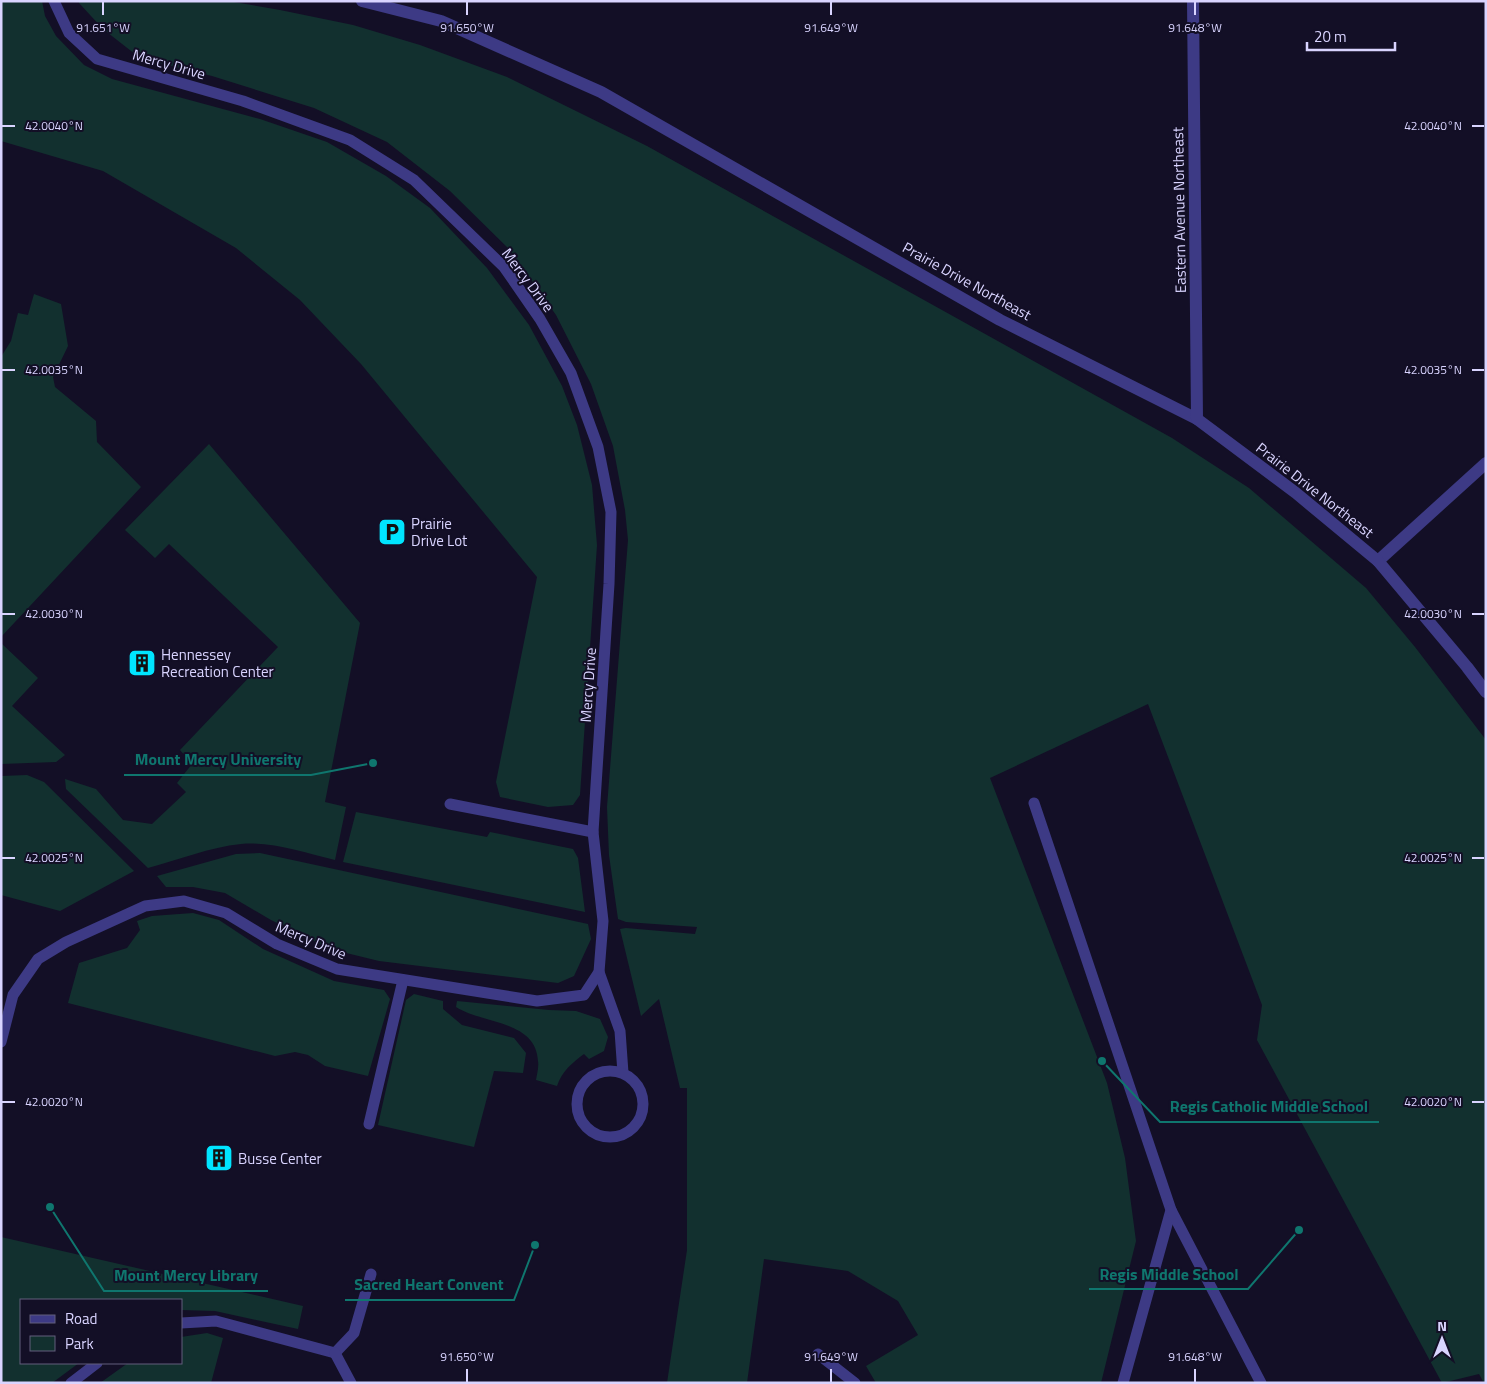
<svg xmlns="http://www.w3.org/2000/svg" width="1487" height="1384" font-family="'Titillium Web',sans-serif">
  <style>
    .green { fill: #12302f }
    .lines { fill: none; stroke-linecap: round; stroke-linejoin: round }
    .service { stroke: #3d3a85; stroke-width: 11 }
    .minor { stroke: #3d3a85; stroke-width: 12 }
    .tertiary { stroke: #3d3a85; stroke-width: 12 }
    .ticks { fill: none; stroke: #d9d4ff; stroke-width: 2 }
    .labels { text-anchor: middle; dominant-baseline: central; stroke-width: 4; stroke-linejoin: round; paint-order: stroke }
    .street-label { font-size: 15px; fill: #d9d4ff; stroke: #130f26 }
    .poi-label { font-size: 15px; fill: #d9d4ff; stroke: #130f26; text-anchor: start }
    .ticks-label { font-size: 12px; text-anchor: middle; fill: #d9d4ff; stroke: #130f26; stroke-width: 4; stroke-linejoin: round; paint-order: stroke }
    .leader { fill: none; stroke: #0f766e; stroke-width: 2 }
    .callout-dot { fill: #0f766e; stroke: #130f26; stroke-width: 2 }
    .callout-label { font-size: 16px; text-anchor: middle; font-weight: bold; fill: #0f766e; stroke: #130f26; stroke-width: 4; stroke-linejoin: round; paint-order: stroke }
  </style>
  <rect width="100%" height="100%" fill="#130f26"/>
  <!-- green -->
  <g class="green">
    <path d="M 1,1 L 42,1 L 45,16 L 56,36 L 84,65 L 112,79 L 260,119 L 327,142 L 386,176 L 430,208 L 487,268 L 529,325 L 562,386 L 577,425 L 592,485 L 597,545 L 580,795 L 573,805 L 548,807 L 500,797 L 496,782 L 537,577 L 361,364 L 300,300 L 236,248 L 103,171 L 1,141 Z"/>
    <path d="M 79,1 L 228,1 L 280,10 L 353,25 L 420,45 L 507,77 L 647,146 L 1172,438 L 1249,488 L 1366,588 L 1415,647 L 1486,740 L 1486,1383 L 1484,1383 L 1479,1374 L 1442,1383 L 1257,1040 L 1262,1005 L 1148,704 L 990,778 L 1107,1083 L 1125,1158 L 1136,1241 L 1101,1383 L 876,1383 L 866,1366 L 918,1335 L 898,1301 L 848,1271 L 764,1259 L 747,1383 L 667,1383 L 687,1250 L 687,1088 L 680,1088 L 659,999 L 641,1016 L 620,929 L 626,928 L 695,934 L 697,927 L 626,922 L 618,919 L 609,855 L 607,807 L 628,540 L 625,510 L 613,446 L 591,384 L 556,315 L 510,250 L 450,191 L 387,142 L 314,108 L 212,76 L 140,58 L 103,29 L 79,3 Z"/>
    <path d="M 34,294 L 61,304 L 68,346 L 53,377 L 55,387 L 96,421 L 97,442 L 141,487 L 1,637 L 1,357 L 11,341 L 18,313 L 28,315 Z"/>
    <path d="M 209,444 L 360,623 L 325,802 L 346,807 L 335,860 C 305,853 272,841 241,844 C 210,847 178,860 148,868 L 66,789 L 65,779 L 96,789 L 123,820 L 152,824 L 186,792 L 177,783 L 192,764 L 180,750 L 278,647 L 169,544 L 155,558 L 125,530 Z"/>
    <path d="M 1,643 L 38,678 L 12,706 L 65,755 L 56,762 L 1,764 Z"/>
    <path d="M 27,775 L 44,782 L 134,871 L 60,911 L 1,895 L 1,776 Z"/>
    <path d="M 356,812 L 487,837 L 490,832 L 573,849 L 578,858 L 585,912 L 343,862 Z"/>
    <path d="M 260,853 L 588,924 L 591,939 L 574,976 L 558,983 L 379,961 L 330,949 L 271,920 L 225,893 L 193,887 L 166,887 L 157,876 L 236,854 Z"/>
    <path d="M 193,913 L 219,920 L 263,949 L 334,981 L 384,990 L 390,999 L 368,1076 L 325,1066 L 308,1055 L 295,1052 L 275,1056 L 68,1003 L 79,963 L 127,948 L 140,930 L 137,921 L 152,916 Z"/>
    <path d="M 414,994 L 443,1001 L 443,1009 L 462,1025 L 514,1038 L 526,1053 L 523,1073 L 494,1071 L 474,1147 L 378,1125 L 406,1000 Z"/>
    <path d="M 457,1001 L 549,1010 L 576,1011 L 600,1019 L 608,1037 L 604,1051 L 589,1059 L 584,1054 C 572,1063 562,1071 557,1086 L 536,1080 C 537,1074 539,1067 538,1061 C 536,1020 482,1024 456,1007 Z"/>
    <path d="M 1,1237 L 303,1306 L 298,1329 L 215,1311 L 181,1310 L 181,1300 L 21,1300 L 21,1363 L 79,1363 L 52,1383 L 1,1383 Z"/>
    <path d="M 207,1333 L 223,1338 L 211,1383 L 100,1383 L 128,1363 L 181,1363 L 181,1337 Z"/>
  </g>
  <g class="lines">
    <!-- service -->
    <g class="service">
      <path d="M 1034,803 L 1171,1210 L 1123,1383"/>
      <path d="M 450,804 L 593,832"/>
      <path d="M 599,972 L 620,1031 L 623,1073"/>
      <path d="M 1,1042 L 13,995 L 38,959 L 66,942 L 145,906 L 184,901 L 226,913 L 277,944 L 337,969 L 537,1001 L 584,995 L 599,972 L 603,921 L 593,832 L 609,584 L 611,512 L 598,447 L 571,373 L 540,319 L 504,267 L 414,180 L 350,140 L 243,101 L 97,59 L 69,33 L 54,1"/>
      <circle cx="610" cy="1104" r="33"/>
      <path d="M 369,1124 L 403,980"/>
      <path d="M 1171,1210 L 1261,1383"/>
      <path d="M 181,1323 L 216,1321 L 335,1353"/>
      <path d="M 335,1353 L 354,1333 L 371,1274"/>
      <path d="M 335,1353 L 351,1383"/>
      <path d="M 818,1354 L 855,1383"/>
      <path d="M 71,1383 L 97,1363"/>
    </g>
    <!-- minor -->
    <g class="minor">
      <path d="M 362,1 L 441,21 L 601,92 L 1000,320 L 1197,419"/>
      <path d="M 1378,561 L 1486,463"/>
    </g>
    <!-- tertiary -->
    <path class="tertiary" d="M 1193,1 L 1197,419 L 1296,493 L 1378,561 L 1467,667 L 1486,692"/>
  </g>
  <!-- ticks -->
  <path class="ticks" d="M 103,2 L 103,15M 467,2 L 467,15M 831,2 L 831,15M 1195,2 L 1195,15M 2,126 L 15,126M 1472,126 L 1484,126M 2,370 L 15,370M 1472,370 L 1484,370M 2,614 L 15,614M 1472,614 L 1484,614M 2,858 L 15,858M 1472,858 L 1484,858M 2,1102 L 15,1102M 1472,1102 L 1484,1102M 467,1369 L 467,1382M 831,1369 L 831,1382M 1195,1369 L 1195,1382"/>
  <!-- icons -->
  <defs>
    <symbol id="parking-square" viewBox="-11 -11 22 22"><rect x="-9" y="-9" width="18" height="18" rx="4" fill="#00e5ff" stroke="#130f26"/><path d="M-3.5-5.5H1a3.5 3.5 0 0 1 0 7H-1V5.5H-3.5ZM-1-3.4V-.6H.8a1.4 1.4 0 0 0 0-2.8Z" fill="#111"/></symbol>
    <symbol id="building-square" viewBox="-11 -11 22 22"><rect x="-9" y="-9" width="18" height="18" rx="4" fill="#00e5ff" stroke="#130f26"/><path d="M-4-6H4V6H1V3H-1V6H-4ZM-2.5-4.3h1.7v1.8h-1.7ZM.8-4.3h1.7v1.8H.8ZM-2.5-1h1.7V.8h-1.7ZM.8-1h1.7V.8H.8Z" fill="#111"/></symbol>
  </defs>
  <g fill-rule="evenodd">
    <use href="#parking-square" x="376" y="516" width="32" height="32"/>
    <use href="#building-square" x="126" y="647" width="32" height="32"/>
    <use href="#building-square" x="203" y="1142" width="32" height="32"/>
  </g>
  <g class="labels">
    <!-- street labels -->
    <g class="street-label">
      <text transform="translate(169 64) rotate(16)">Mercy Drive</text>
      <text transform="translate(1179 210) rotate(-91)">Eastern Avenue Northeast</text>
      <text transform="translate(528 280) rotate(53)">Mercy Drive</text>
      <text transform="translate(967 281) rotate(29)">Prairie Drive Northeast</text>
      <text transform="translate(1315 490) rotate(38)">Prairie Drive Northeast</text>
      <text transform="translate(588 685) rotate(-86)">Mercy Drive</text>
      <text transform="translate(311 940) rotate(23)">Mercy Drive</text>
    </g>
    <!-- poi labels -->
    <g class="poi-label">
      <text x="411" y="523">Prairie<tspan x="411" dy="17">Drive Lot</tspan></text>
      <text x="161" y="654">Hennessey<tspan x="161" dy="17">Recreation Center</tspan></text>
      <text x="238" y="1158">Busse Center</text>
    </g>
  </g>
  <g class="ticks-label">
    <text x="103" y="32">91.651°W</text>
    <text x="467" y="32">91.650°W</text>
    <text x="831" y="32">91.649°W</text>
    <text x="1195" y="32">91.648°W</text>
    <text x="54" y="130">42.0040°N</text>
    <text x="1433" y="130">42.0040°N</text>
    <text x="54" y="374">42.0035°N</text>
    <text x="1433" y="374">42.0035°N</text>
    <text x="54" y="618">42.0030°N</text>
    <text x="1433" y="618">42.0030°N</text>
    <text x="54" y="862">42.0025°N</text>
    <text x="1433" y="862">42.0025°N</text>
    <text x="54" y="1106">42.0020°N</text>
    <text x="1433" y="1106">42.0020°N</text>
    <text x="467" y="1361">91.650°W</text>
    <text x="831" y="1361">91.649°W</text>
    <text x="1195" y="1361">91.648°W</text>
  </g>
  <!-- callouts -->
  <path class="leader" d="M373 763L311 775H124M1102 1061L1160 1122H1379M1299 1230L1248 1289H1089M50 1207L104 1291H268M535 1245L514 1300H345"/>
  <g class="callout-dot">
    <circle cx="373" cy="763" r="5"/>
    <circle cx="1102" cy="1061" r="5"/>
    <circle cx="1299" cy="1230" r="5"/>
    <circle cx="50" cy="1207" r="5"/>
    <circle cx="535" cy="1245" r="5"/>
  </g>
  <g class="callout-label">
    <text x="218" y="765">Mount Mercy University</text>
    <text x="1269" y="1112">Regis Catholic Middle School</text>
    <text x="1169" y="1280">Regis Middle School</text>
    <text x="186" y="1281">Mount Mercy Library</text>
    <text x="429" y="1290">Sacred Heart Convent</text>
  </g>
  <!-- border -->
  <rect width="1487" height="1384" fill="none" stroke="#d9d4ff" stroke-width="5"/>
  <!-- legend -->
  <rect x="20" y="1299" width="162" height="65" fill="#130f26" stroke="#625e7d"/>
  <rect x="30" y="1315" width="25" height="8" fill="#3d3a85" stroke="#625e7d"/>
  <text x="65" y="1324" font-size="15" fill="#d9d4ff">Road</text>
  <rect x="30" y="1336" width="25" height="15" fill="#12302f" stroke="#625e7d"/>
  <text x="65" y="1349" font-size="15" fill="#d9d4ff">Park</text>
  <!-- north arrow -->
  <g transform="translate(1442 1339)" stroke="#130f26" stroke-width="4" paint-order="stroke">
  <path d="M0-4L9 19L0 12L-9 19Z" fill="#d9d4ff"/>
  <text y="-8" font-size="14" font-weight="bold" text-anchor="middle" fill="#d9d4ff">N</text>
  </g>
  <!-- scale -->
  <path d="M1307 42v8h88v-8" fill="none" stroke="#d9d4ff" stroke-width="2.5"/>
  <text x="1314" y="42" font-size="15" fill="#d9d4ff" stroke="#130f26" stroke-width="4" paint-order="stroke">20 m</text>
</svg>
